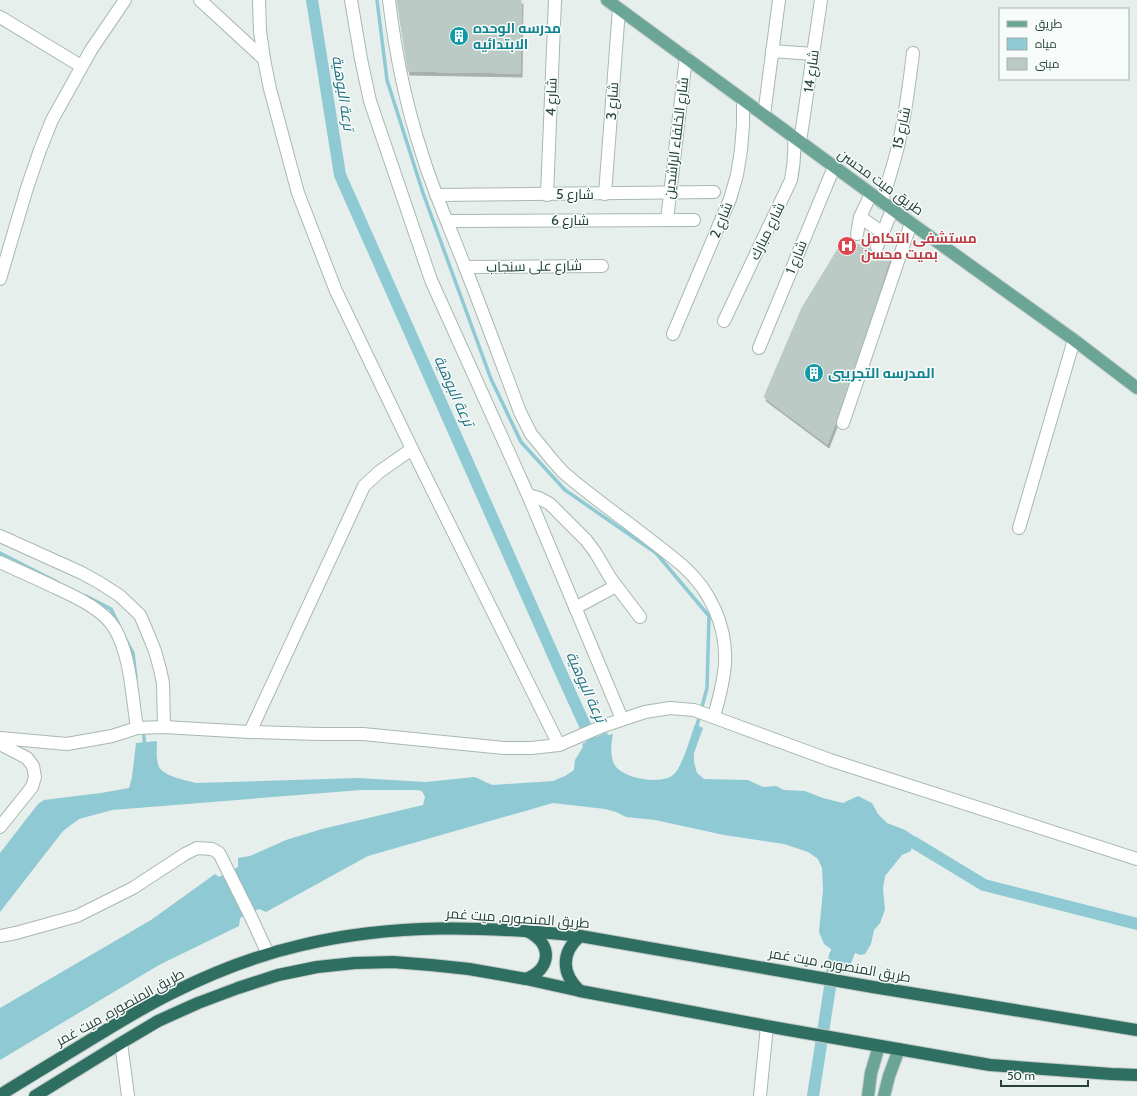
<svg xmlns="http://www.w3.org/2000/svg" width="1137" height="1096" font-family="Cabin,Cairo,sans-serif">
  <style>
    .water { fill: #8ec9d4 }
    .lines { fill: none; stroke-linecap: round; stroke-linejoin: round }
    .stream { stroke: #8ec9d4; stroke-width: 3.5 }
    .canal { stroke: #8ec9d4; stroke-width: 12 }
    .building { fill: #bbcac4; stroke: #b8c9c2; filter: url(#shadow) }
    .minor-casing { stroke: #a8b8b2; stroke-width: 14 }
    .major-casing { stroke: #c2cac8; stroke-width: 14 }
    .highway-casing { stroke: #c2cac8; stroke-width: 14 }
    .minor { stroke: #fff; stroke-width: 12 }
    .major { stroke: #6aa596; stroke-width: 12 }
    .highway { stroke: #2f6f62; stroke-width: 12 }
    .labels { text-anchor: middle; dominant-baseline: central; stroke-width: 3; stroke-linejoin: round; paint-order: stroke }
    .culture-label { font-size: 14px; font-weight: bold; fill: #0d838f; stroke: #f7fbf9; text-anchor: start }
    .street-label { font-size: 14px; fill: #24423a; stroke: #f7fbf9 }
    .health-label { font-size: 14px; font-weight: bold; fill: #be3a42; stroke: #f7fbf9; text-anchor: start }
    .water-label { font-size: 15px; font-style: italic; fill: #1c6f80; stroke: #f7fbf9 }
  </style>
  <defs>
    <filter id="shadow"><feDropShadow dx="2" dy="4" stdDeviation="0" flood-color="#0004"/></filter>
  </defs>
  <rect width="100%" height="100%" fill="#e6efeb"/>
  <!-- water -->
  <path class="water" d="M 695,724 L 703,728 L 694,753 L 694,762 L 697,773 L 704,779 L 748,780 L 763,787 L 776,786 L 784,790 L 805,791 L 823,798 L 843,803 L 858,796 L 872,803 L 878,814 L 887,823 L 905,830 L 914,836 L 911,851 L 902,855 L 885,876 L 883,888 L 885,910 L 880,923 L 874,930 L 871,944 L 865,954 L 860,955 L 855,953 L 847,973 L 830,970 L 831,949 L 824,944 L 819,932 L 823,890 L 822,868 L 818,859 L 808,852 L 784,844 L 724,835 L 655,820 L 626,817 L 616,812 L 605,809 L 553,803 L 368,856 L 266,912 L 259,909 L 240,918 L 239,926 L 159,965 L 0,1060 L 0,1008 L 151,920 L 215,874 L 219,877 L 238,867 L 238,858 L 250,856 L 286,840 L 322,829 L 423,805 L 425,797 L 422,791 L 417,790 L 361,790 L 112,810 L 79,819 L 63,831 L 0,912 L 0,853 L 38,804 L 44,800 L 101,793 L 129,788 L 132,777 L 136,743 L 157,741 C 157,748 156,757 158,764 C 160,776 186,780 196,783 L 357,778 L 426,782 L 474,777 C 481,779 486,783 493,785 L 553,781 L 565,776 L 574,770 L 575,760 L 583,747 L 582,744 L 607,732 L 608,735 L 613,734 C 611,745 610,754 614,764 C 622,779 661,785 673,775 C 682,768 691,736 695,724 Z"/>
  <g class="lines">
    <!-- stream -->
    <g class="stream">
      <path d="M 377,0 L 387,80 L 423,193 L 491,379 L 521,442 L 565,490 L 656,553 L 709,616 L 707,688 L 696,729"/>
      <path d="M 0,553 L 57,582"/>
      <path d="M 86,596 L 111,609 L 119,625"/>
      <path d="M 125,638 L 133,653 L 136,678"/>
      <path d="M 143,729 L 145,747"/>
    </g>
    <!-- canal -->
    <g class="canal">
      <path d="M 312,0 L 340,175 L 563,677 L 598,754"/>
      <path d="M 897,840 L 913,842 L 984,885 L 1137,924"/>
      <path d="M 813,1096 L 835,955"/>
    </g>
  </g>
  <!-- building -->
  <g class="building">
    <path d="M 397,0 L 521,0 L 520,73 L 408,71 Z"/>
    <path d="M 844,239 L 870,249 L 871,252 L 875,254 L 881,253 L 890,257 L 876,302 L 836,421 L 827,444 L 764,397 L 802,308 Z"/>
  </g>
  <g class="lines">
    <defs>
      <g id="minor">
        <path d="M 200,0 L 264,59"/>
        <path d="M 259,0 L 260,31 L 264,59 L 270,89 L 298,193 L 336,291 L 412,449 L 559,745"/>
        <path d="M 351,0 L 361,59 L 370,101 L 431,280 L 528,495 L 622,719"/>
        <path d="M 389,0 C 395,51 406,105 422,154 C 434,193 451,230 465,267 C 484,315 502,364 520,412 L 531,434 L 554,462 L 563,472 C 588,494 614,512 640,532 C 654,543 669,554 683,566 C 710,590 727,626 725,663 C 724,681 719,699 714,716"/>
        <path d="M 0,17 L 81,66"/>
        <path d="M 772,51 L 813,54"/>
        <path d="M 764,115 L 779,0"/>
        <path d="M 800,142 L 821,0"/>
        <path d="M 605,194 L 619,9"/>
        <path d="M 436,195 L 714,192"/>
        <path d="M 547,195 L 555,0"/>
        <path d="M 882,202 C 889,177 898,153 902,127 C 907,103 910,78 913,53"/>
        <path d="M 860,217 L 883,233"/>
        <path d="M 667,220 L 686,57"/>
        <path d="M 447,221 L 694,220"/>
        <path d="M 857,234 L 860,217 L 871,194"/>
        <path d="M 877,247 L 892,210"/>
        <path d="M 465,267 L 602,266"/>
        <path d="M 0,279 L 27,188 L 40,150 L 52,120 L 91,50 L 125,0"/>
        <path d="M 724,321 L 791,180 C 794,165 795,152 794,137"/>
        <path d="M 673,334 L 730,199 L 737,175 L 741,150 L 743,125 L 743,100"/>
        <path d="M 759,348 L 834,167"/>
        <path d="M 843,423 L 911,223"/>
        <path d="M 528,495 L 539,498 L 550,504 L 586,540 L 595,552 L 611,579 L 640,617"/>
        <path d="M 1019,528 L 1074,340"/>
        <path d="M 0,536 L 82,573 L 100,583 L 120,596 L 140,615 L 146,629 L 155,651 L 160,669 L 163,683 L 164,727"/>
        <path d="M 0,562 C 17,570 33,577 50,585 C 71,595 103,608 115,629 C 131,657 132,697 137,728"/>
        <path d="M 575,608 L 616,586"/>
        <path d="M 250,732 L 364,486 L 379,472 L 412,449"/>
        <path d="M 0,738 L 67,744 L 112,736 L 137,728 L 164,727 L 250,732 L 319,734 L 363,734 L 504,748 L 531,748 L 559,745 L 603,726 L 645,712 L 670,708 L 694,710 L 830,760 L 1137,859"/>
        <path d="M 0,744 L 27,758 L 33,766 L 35,777 L 32,787 L 0,827"/>
        <path d="M 0,936 L 16,933 L 77,916 L 133,888 L 185,854 L 197,848 L 212,849 L 219,853 L 251,917 L 268,954"/>
        <path d="M 121,1043 L 128,1096"/>
        <path d="M 760,1096 L 767,1026"/>
      </g>
      <g id="major">
        <path d="M 607,0 L 911,223 L 1074,340 L 1137,388"/>
        <path d="M 868,1096 L 871,1073 L 879,1046"/>
        <path d="M 884,1096 L 889,1076 L 899,1049"/>
      </g>
      <g id="highway">
        <path d="M 580,936 C 561,953 561,973 580,991"/>
        <path d="M 526,979 C 551,969 553,945 529,932"/>
        <path d="M 0,1095 C 32,1075 64,1056 95,1037 C 121,1021 147,1005 174,992 C 214,972 258,955 302,945 C 393,923 487,926 580,936 L 873,987 L 1137,1030"/>
        <path d="M 35,1096 L 121,1043 L 158,1021 L 198,1003 L 238,988 L 278,975 L 317,967 L 355,963 L 393,962 L 431,965 L 469,969 L 526,979 L 580,991 L 783,1029 L 990,1065 L 1111,1074 L 1137,1075"/>
      </g>
    </defs>
    <!-- minor casing -->
    <use href="#minor" class="minor-casing"/>
    <!-- major casing -->
    <use href="#major" class="major-casing"/>
    <!-- highway casing -->
    <use href="#highway" class="highway-casing"/>
    <!-- minor -->
    <use href="#minor" class="minor"/>
    <!-- major -->
    <use href="#major" class="major"/>
    <!-- highway -->
    <use href="#highway" class="highway"/>
  </g>
  <!-- icons -->
  <defs>
    <symbol id="building-disc" viewBox="-11 -11 22 22"><circle r="9.5" fill="#0f9aa8" stroke="#f7fbf9"/><path d="M-4-6H4V6H1V3H-1V6H-4ZM-2.5-4.3h1.7v1.8h-1.7ZM.8-4.3h1.7v1.8H.8ZM-2.5-1h1.7V.8h-1.7ZM.8-1h1.7V.8H.8Z" fill="#fff"/></symbol>
    <symbol id="hospital-disc" viewBox="-11 -11 22 22"><circle r="9.5" fill="#e0444e" stroke="#f7fbf9"/><path d="M-5-5h3v3.5h4V-5h3V5h-3V1.5h-4V5h-3Z" fill="#fff"/></symbol>
  </defs>
  <g fill-rule="evenodd">
    <use href="#building-disc" x="448" y="25" width="22" height="22"/>
    <use href="#hospital-disc" x="836" y="235" width="22" height="22"/>
    <use href="#building-disc" x="803" y="362" width="22" height="22"/>
  </g>
  <g class="labels">
    <!-- culture labels -->
    <g class="culture-label">
      <text x="473" y="28">مدرسه الوحده<tspan x="473" dy="16">الابتدائيه</tspan></text>
      <text x="828" y="373">المدرسه التجريبى</text>
    </g>
    <!-- street labels -->
    <g class="street-label">
      <text transform="translate(811 71) rotate(-82)">شارع 14</text>
      <text transform="translate(551 97) rotate(-88)">شارع 4</text>
      <text transform="translate(612 101) rotate(-86)">شارع 3</text>
      <text transform="translate(901 128) rotate(-78)">شارع 15</text>
      <text transform="translate(676 138) rotate(-83)">شارع الخلفاء الراشدين</text>
      <text transform="translate(881 182) rotate(36)">طريق ميت محسن</text>
      <text x="575" y="194">شارع 5</text>
      <text x="570" y="220">شارع 6</text>
      <text transform="translate(721 220) rotate(-68)">شارع 2</text>
      <text transform="translate(767 231) rotate(-64)">شارع مبارك</text>
      <text transform="translate(796 257) rotate(-68)">شارع 1</text>
      <text transform="translate(534 266) rotate(-1)">شارع على سنجاب</text>
      <text transform="translate(518 918) rotate(4)">طريق المنصوره, ميت غمر</text>
      <text transform="translate(840 965) rotate(10)">طريق المنصوره, ميت غمر</text>
      <text transform="translate(120 1007) rotate(-29)">طريق المنصوره, ميت غمر</text>
    </g>
    <!-- health labels -->
    <g class="health-label">
      <text x="861" y="238">مستشفى التكامل<tspan x="861" dy="16">بميت محسن</tspan></text>
    </g>
    <!-- water labels -->
    <g class="water-label">
      <text transform="translate(343 93) rotate(81)">ترعة البوهية</text>
      <text transform="translate(454 391) rotate(66)">ترعة البوهية</text>
      <text transform="translate(586 687) rotate(66)">ترعة البوهية</text>
    </g>
  </g>
  <!-- legend -->
  <rect x="999" y="8" width="130" height="72" fill="#f7fbf9" stroke="#a3b1ad"/>
  <rect x="1007" y="21" width="20" height="6" fill="#6aa596" stroke="#a3b1ad"/>
  <text x="1035" y="28" font-size="12" fill="#24423a">طريق</text>
  <rect x="1007" y="38" width="20" height="12" fill="#8ec9d4" stroke="#a3b1ad"/>
  <text x="1035" y="48" font-size="12" fill="#24423a">مياه</text>
  <rect x="1007" y="58" width="20" height="12" fill="#bbcac4" stroke="#a3b1ad"/>
  <text x="1035" y="68" font-size="12" fill="#24423a">مبنى</text>
  <!-- scale -->
  <path d="M1001 1080v6h87v-6" fill="none" stroke="#24423a" stroke-width="2"/>
  <text x="1007" y="1080" font-size="12" fill="#24423a" stroke="#f7fbf9" stroke-width="3" paint-order="stroke">50 m</text>
</svg>
